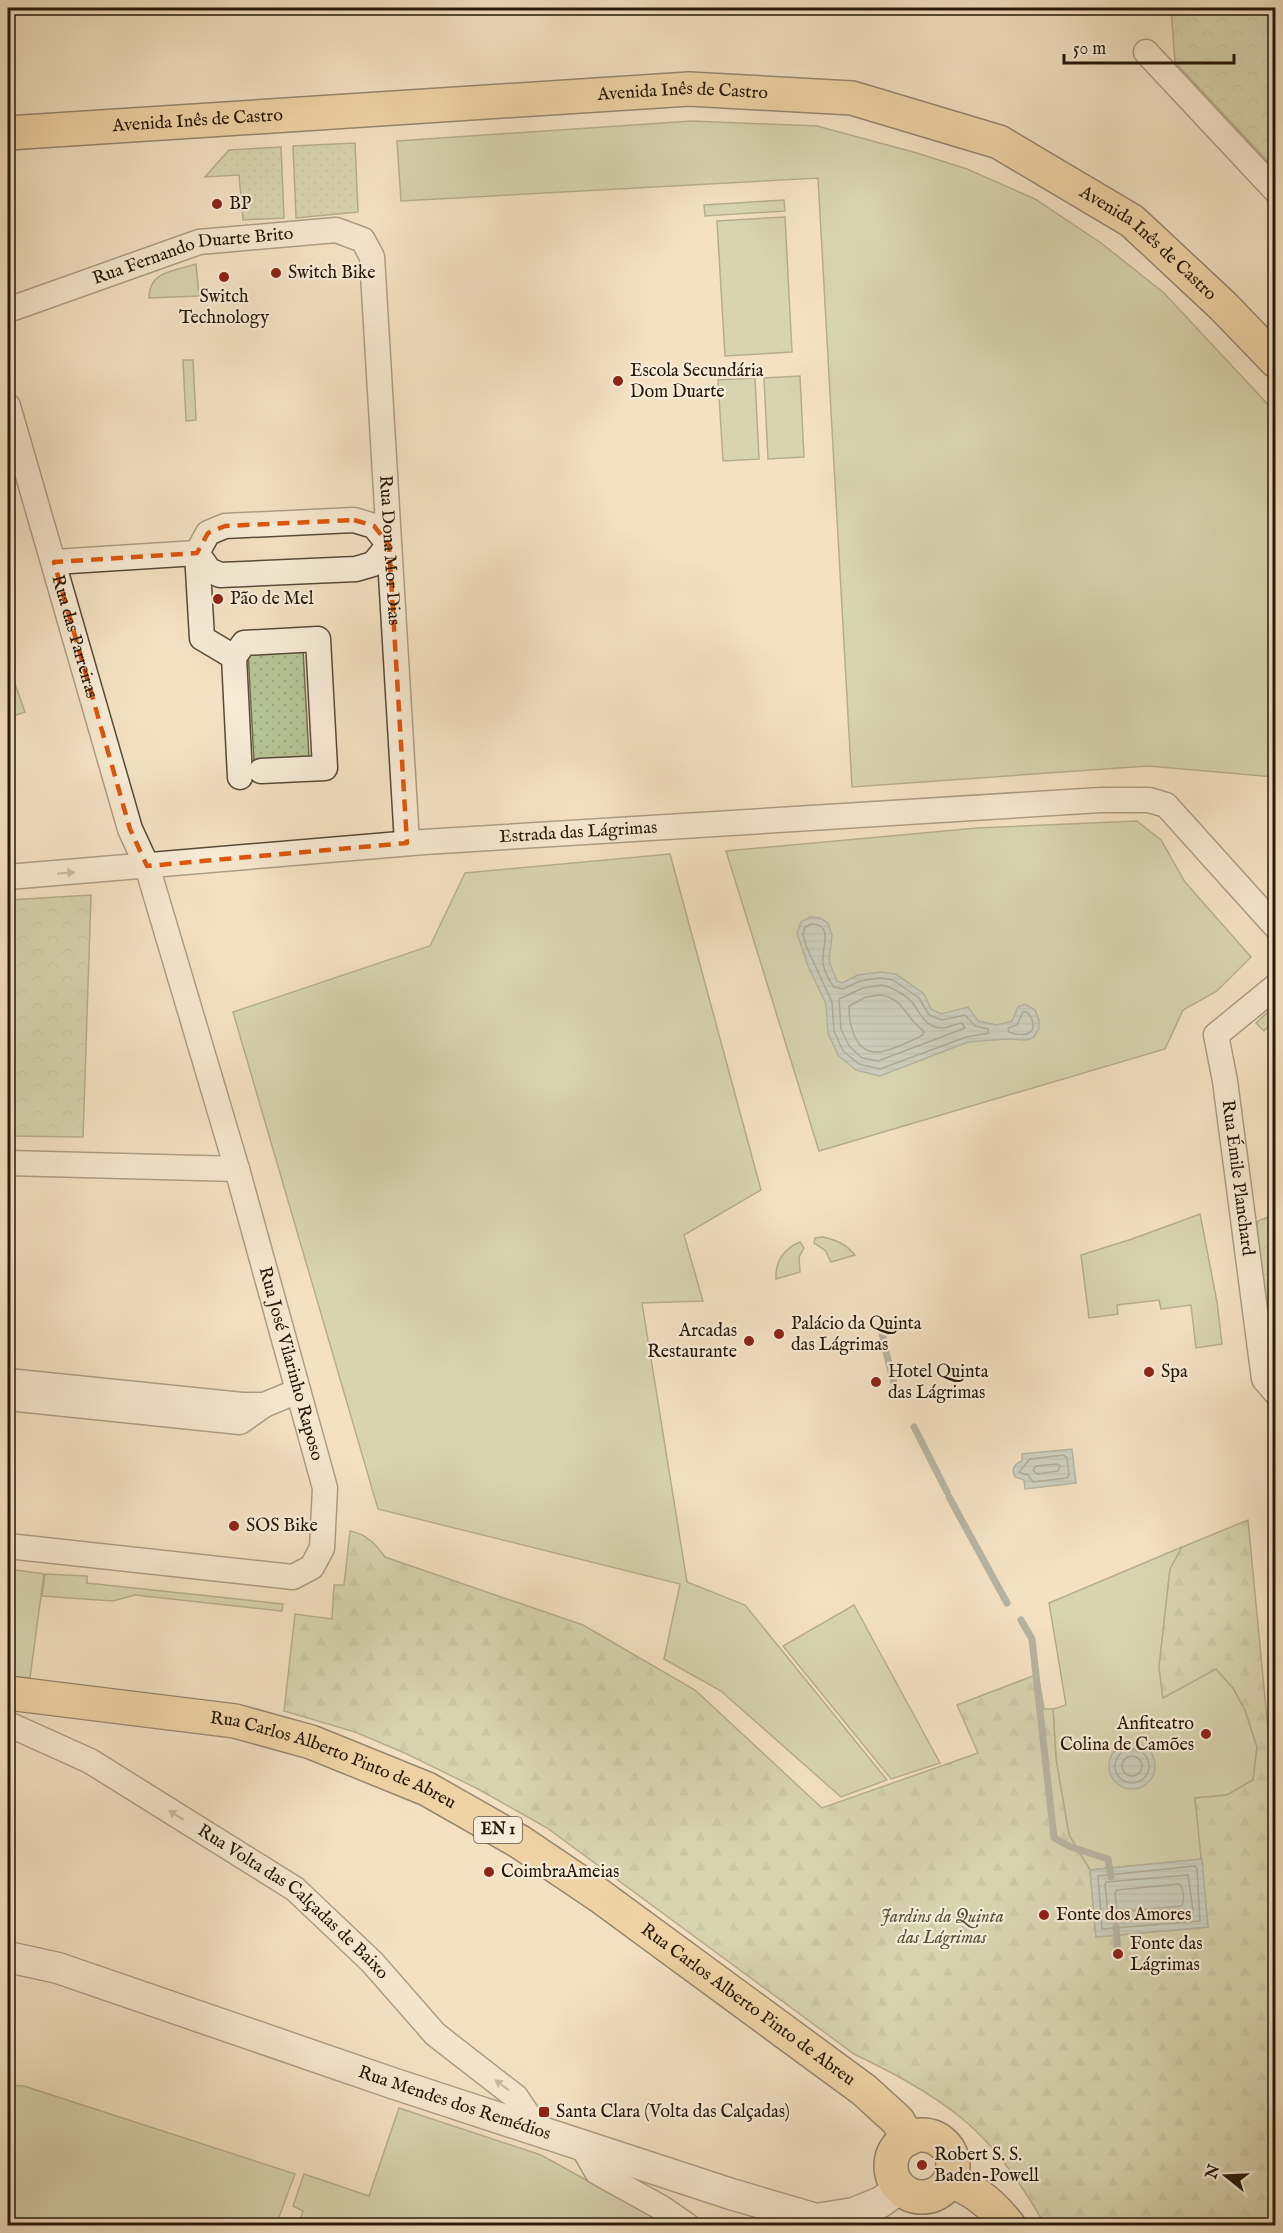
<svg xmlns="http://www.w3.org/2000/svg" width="1283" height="2233" font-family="'IM FELL English',serif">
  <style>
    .grass { fill: #b6c497; stroke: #6e6e50; stroke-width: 1.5 }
    .forest { fill: url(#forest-firs); stroke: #6e6e50; stroke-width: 1.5 }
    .park { fill: url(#park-crowns); stroke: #6e6e50; stroke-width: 1.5 }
    .garden { fill: url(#garden-dots); stroke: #6e6e50; stroke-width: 1.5 }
    .water { fill: url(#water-rules); stroke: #6e7a75; stroke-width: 1.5 }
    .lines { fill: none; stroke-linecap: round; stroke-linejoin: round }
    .shore { stroke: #626a63; stroke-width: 1.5 }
    .stream { stroke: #6e7a75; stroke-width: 7 }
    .minor-casing { stroke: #584a37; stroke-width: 27 }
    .tertiary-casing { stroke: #584a37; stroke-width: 33 }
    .primary-casing { stroke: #251809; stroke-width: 36 }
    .minor { stroke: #f7ecd7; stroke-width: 24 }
    .tertiary { stroke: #f7ecd7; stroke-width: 30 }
    .primary { stroke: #eac081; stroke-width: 33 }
    .oneway { fill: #988d7a }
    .marked { fill: none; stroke: #de560c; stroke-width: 4.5; stroke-dasharray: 12 8; stroke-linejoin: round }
    .poi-dot { fill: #8f2418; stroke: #f7ecd7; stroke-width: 2 }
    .labels { text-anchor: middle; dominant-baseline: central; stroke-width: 4.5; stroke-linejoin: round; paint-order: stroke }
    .shield { fill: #f7ecd7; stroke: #645847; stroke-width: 1.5 }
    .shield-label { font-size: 16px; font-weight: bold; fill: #251809 }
    .street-label { font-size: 18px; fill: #251809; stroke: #f7ecd7 }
    .poi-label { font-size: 18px; fill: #251809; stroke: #f7ecd7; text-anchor: start }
    .park-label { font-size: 18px; font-style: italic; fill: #58543b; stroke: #f7ecd7 }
  </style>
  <defs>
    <pattern id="forest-firs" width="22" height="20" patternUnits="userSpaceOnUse" patternTransform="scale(1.5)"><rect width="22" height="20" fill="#b6c497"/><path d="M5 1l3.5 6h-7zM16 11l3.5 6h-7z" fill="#9ca881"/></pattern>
    <pattern id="park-crowns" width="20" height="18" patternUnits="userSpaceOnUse" patternTransform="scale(1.5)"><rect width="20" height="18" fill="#b6c497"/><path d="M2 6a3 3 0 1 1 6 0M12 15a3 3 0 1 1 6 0" fill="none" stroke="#9ca881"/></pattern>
    <pattern id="garden-dots" width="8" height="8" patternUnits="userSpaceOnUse" patternTransform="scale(1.5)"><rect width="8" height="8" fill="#b6c497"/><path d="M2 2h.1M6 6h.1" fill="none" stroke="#9ca881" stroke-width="1.8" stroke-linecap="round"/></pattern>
    <pattern id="water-rules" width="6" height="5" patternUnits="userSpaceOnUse" patternTransform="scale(1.5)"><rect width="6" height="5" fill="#9fbbbd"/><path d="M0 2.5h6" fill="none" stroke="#89a0a1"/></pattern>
  </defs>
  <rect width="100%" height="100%" fill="#f3e1c2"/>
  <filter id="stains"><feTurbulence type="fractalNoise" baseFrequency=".00333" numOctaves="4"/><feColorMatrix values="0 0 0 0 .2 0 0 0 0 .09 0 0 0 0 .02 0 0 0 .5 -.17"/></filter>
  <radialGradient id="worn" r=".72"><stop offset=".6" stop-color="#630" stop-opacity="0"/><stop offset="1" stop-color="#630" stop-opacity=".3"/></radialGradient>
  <!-- grass -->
  <g class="grass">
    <path d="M 692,121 L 817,126 L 917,153 L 967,169 L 1035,199 L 1101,243 L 1164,293 L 1275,412 L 1275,777 L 1148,766 L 852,787 L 818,178 L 401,201 L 397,141 Z"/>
    <path d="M 784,200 L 785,211 L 705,216 L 704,205 Z"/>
    <path d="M 785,217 L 792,352 L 725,356 L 717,221 Z"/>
    <path d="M 196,264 L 199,296 L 149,298 C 149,271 174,271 196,264 Z"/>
    <path d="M 183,360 L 193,360 L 196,420 L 186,421 Z"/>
    <path d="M 800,376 L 804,457 L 768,459 L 764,378 Z"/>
    <path d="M 755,378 L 759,459 L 723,461 L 718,380 Z"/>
    <path d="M 8,664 L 25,712 L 8,718 Z"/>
    <path d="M 1137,821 L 1161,840 L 1185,882 L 1251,957 L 1217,991 L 1183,1010 L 1165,1049 L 819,1151 L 726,851 L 977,828 Z"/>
    <path d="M 670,854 L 761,1190 L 684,1235 L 703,1301 L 642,1303 L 687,1582 L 745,1605 L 887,1780 L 841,1797 L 721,1691 L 664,1659 L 680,1584 L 378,1509 L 233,1012 L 430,946 L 465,873 Z"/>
    <path d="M 1200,1214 L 1217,1302 L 1222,1344 L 1196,1348 L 1191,1305 L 1161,1309 L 1159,1300 L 1117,1305 L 1118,1314 L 1089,1318 L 1081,1255 L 1132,1239 Z"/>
    <path d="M 823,1237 C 836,1240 846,1244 855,1255 L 831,1262 L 825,1250 L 814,1243 L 815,1238 Z"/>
    <path d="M 800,1242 L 804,1248 L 799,1257 L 800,1272 L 776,1279 C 775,1262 784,1248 800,1242 Z"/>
    <path d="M 1182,1547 L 1170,1570 L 1159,1667 L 1163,1698 L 1215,1668 L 1233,1688 L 1245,1710 L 1257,1747 L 1253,1780 L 1227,1795 L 1195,1798 L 1202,1859 L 1090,1870 L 1069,1835 L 1056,1759 L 1053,1709 L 1066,1705 L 1049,1603 Z"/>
    <path d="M 8,1569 L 44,1574 L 30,1678 L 8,1676 Z"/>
    <path d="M 45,1574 L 87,1576 L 87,1583 L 283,1604 L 282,1611 L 135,1595 L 113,1601 L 42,1596 Z"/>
    <path d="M 854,1605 L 940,1763 L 891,1779 L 783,1646 Z"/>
    <path d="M 8,2085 L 24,2086 L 295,2174 L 276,2225 L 8,2225 Z"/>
    <path d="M 399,2108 L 541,2155 L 664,2223 L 663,2226 L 298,2226 L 303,2211 L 293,2206 L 304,2174 L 369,2196 Z"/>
  </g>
  <!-- forest -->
  <path class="forest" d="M 1248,1520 L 1276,1813 L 1275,2225 L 1045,2225 C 1024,2188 994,2144 960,2117 C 928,2091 891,2072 854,2054 L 547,1828 L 478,1789 L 407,1754 L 355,1732 L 284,1711 L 295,1614 L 332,1619 L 334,1585 L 344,1585 L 350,1531 C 366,1534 376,1544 385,1557 L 583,1625 L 695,1690 L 822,1808 L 978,1753 L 957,1705 L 1038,1674 L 1044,1709 L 1053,1709 L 1056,1759 L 1069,1835 L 1090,1870 L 1096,1937 L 1208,1927 L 1195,1798 L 1227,1795 L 1253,1780 L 1257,1747 L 1245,1710 L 1233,1688 L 1216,1669 L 1163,1698 L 1159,1667 L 1170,1569 L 1182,1547 Z"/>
  <!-- park -->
  <g class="park">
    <path d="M 1171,8 L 1275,8 L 1275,169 L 1175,62 Z"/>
    <path d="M 91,895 L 83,1137 L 8,1136 L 8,900 Z"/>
    <path d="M 1275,1214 L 1275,1371 L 1255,1235 L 1258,1221 Z"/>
  </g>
  <!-- garden -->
  <g class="garden">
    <path d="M 355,143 L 358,212 L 296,218 L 293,146 Z"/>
    <path d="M 281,147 L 284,218 L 243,220 L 239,175 L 205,177 L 229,150 Z"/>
    <path d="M 303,649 L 309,758 L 254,761 L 248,652 Z"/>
    <path d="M 1275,1005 L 1275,1020 L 1264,1031 L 1256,1023 Z"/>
  </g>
  <!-- water -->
  <g class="water">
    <path d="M 810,917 L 820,918 L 828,923 L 832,935 L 829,961 L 837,981 L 842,983 L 858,975 L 881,972 L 896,974 L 924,994 L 931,1009 L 941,1014 L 968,1007 L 978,1021 L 997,1025 L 1012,1021 L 1018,1007 L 1025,1004 L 1035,1010 L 1039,1020 L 1039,1029 L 1033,1038 L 1026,1040 L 1007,1039 L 968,1042 L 880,1076 L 856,1070 L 838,1055 L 828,1033 L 826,1004 L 808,966 L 797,933 L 801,922 Z"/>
    <path d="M 1072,1449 L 1076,1483 L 1025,1489 L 1024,1480 L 1015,1477 C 1011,1469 1014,1464 1022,1461 L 1022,1454 Z"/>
    <circle cx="1132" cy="1766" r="23"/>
    <path d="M 1202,1859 L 1208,1927 L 1096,1937 L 1090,1870 Z"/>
  </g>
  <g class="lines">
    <!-- shore -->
    <g class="shore">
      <path d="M 811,924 C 835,924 821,949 823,964 C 825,972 829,981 834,987 L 843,989 L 860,981 L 880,978 L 893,980 L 919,998 L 929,1015 L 942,1020 L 965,1015 L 975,1026 L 988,1029 L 989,1033 L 966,1037 L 880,1069 L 859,1064 L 843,1051 L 834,1031 L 832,1002 L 806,946 L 803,934 L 805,927 Z"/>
      <path d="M 881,985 C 892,987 907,995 914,1005 C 922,1016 926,1028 943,1028 C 949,1027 956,1024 962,1023 L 965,1028 L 878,1061 L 862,1058 L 849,1046 L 841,1029 L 839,999 L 863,988 Z"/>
      <path d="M 880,995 C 905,998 906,1020 924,1031 L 923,1035 C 913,1040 890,1051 879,1052 C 854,1054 849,1023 849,1006 L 866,997 Z"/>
      <path d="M 1027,1012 C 1032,1017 1037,1028 1029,1033 C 1024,1036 1014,1034 1009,1032 L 1008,1028 L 1017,1025 L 1023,1012 Z"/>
      <path d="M 1064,1455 L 1067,1458 L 1069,1475 L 1067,1478 L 1033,1482 L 1028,1475 L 1019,1472 L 1030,1459 Z"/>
      <path d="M 1057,1464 L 1060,1466 L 1058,1471 L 1037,1474 L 1033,1470 L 1036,1466 Z"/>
      <circle cx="1132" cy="1766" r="17"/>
      <circle cx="1132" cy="1766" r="10"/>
      <path d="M 1195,1866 L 1197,1869 L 1200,1921 L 1102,1929 L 1098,1876 Z"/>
      <path d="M 1188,1875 L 1193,1911 L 1192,1914 L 1111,1922 L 1109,1921 L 1105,1885 L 1106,1882 Z"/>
      <path d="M 1179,1884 C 1184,1888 1185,1902 1181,1906 L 1120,1912 L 1117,1911 L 1115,1893 L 1117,1890 Z"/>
    </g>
    <!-- stream -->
    <g class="stream">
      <path d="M 882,1333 L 884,1343"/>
      <path d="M 885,1348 L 896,1391"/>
      <path d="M 914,1427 L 947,1492"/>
      <path d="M 949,1497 L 1007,1603"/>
      <path d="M 1021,1620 L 1032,1639 L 1054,1838 L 1071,1847 L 1108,1859 L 1111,1877"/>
      <path d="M 1116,1927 L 1118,1954"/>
    </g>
    <defs>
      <g id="minor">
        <path d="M 1146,52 L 1276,191"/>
        <path id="s1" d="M 8,310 L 199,242 L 336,230 L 363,240 L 372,257 L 407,843"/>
        <path id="s2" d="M 8,406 L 130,829 L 147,866 L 237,1169 L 325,1488 L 322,1548 L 312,1567 L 293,1577 L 8,1546"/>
        <path d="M 197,553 L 202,638 L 234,657 L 240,777"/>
        <path d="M 54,562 L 197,553 L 208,533 L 225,526 L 354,520 L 374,526 L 389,545 L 373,564 L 356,569 L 220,575 L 209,570 L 197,553"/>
        <path d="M 234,657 L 244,643 L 318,639 L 325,768 L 261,771"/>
        <path id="s3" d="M 8,877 L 424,842 L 1101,800 L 1149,800 L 1166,805 L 1276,927"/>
        <path id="s4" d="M 1276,986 L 1216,1035 L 1225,1081 L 1264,1379 L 1276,1393"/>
        <path d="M 8,1163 L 237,1169"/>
        <path d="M 8,1381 L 242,1405 L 264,1405 L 298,1391"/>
        <path d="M 8,1398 L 240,1422 L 264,1405"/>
        <path id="s5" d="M 8,1724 L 90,1761 L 295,1889 L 372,1962 L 435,2034 L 516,2097 L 538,2130"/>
        <path d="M 581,2144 L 597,2172 L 662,2208 L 688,2226"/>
      </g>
      <g id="tertiary">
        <path id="s6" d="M 8,1957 L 58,1968 L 392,2083 L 731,2194 L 816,2219 L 854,2213 L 881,2202 L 900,2188"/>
      </g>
      <g id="primary">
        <path id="s7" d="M 8,133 L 689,89 L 852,98 L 999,142 L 1132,221 L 1223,306 L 1276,361"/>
        <path id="s8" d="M 8,1693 L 235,1721 L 311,1742 L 427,1789 L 520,1842 L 600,1896 L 864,2090 L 898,2121 L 908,2139"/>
        <circle cx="922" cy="2166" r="31"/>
        <path d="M 950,2181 C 974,2189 993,2205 1009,2226"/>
      </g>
    </defs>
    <!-- minor casing -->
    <use href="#minor" class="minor-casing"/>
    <!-- tertiary casing -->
    <use href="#tertiary" class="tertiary-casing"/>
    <!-- primary casing -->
    <use href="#primary" class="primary-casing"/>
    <!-- minor -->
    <use href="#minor" class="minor"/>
    <!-- tertiary -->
    <use href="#tertiary" class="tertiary"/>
    <!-- primary -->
    <use href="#primary" class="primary"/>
  </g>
  <!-- one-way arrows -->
  <defs><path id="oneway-solid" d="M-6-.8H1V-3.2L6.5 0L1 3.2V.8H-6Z" transform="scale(1.5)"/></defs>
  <g class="oneway">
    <use href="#oneway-solid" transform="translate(66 873) rotate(-4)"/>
    <use href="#oneway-solid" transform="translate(176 1815) rotate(-148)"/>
    <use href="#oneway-solid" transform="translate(502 2085) rotate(-143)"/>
  </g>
  <!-- marked area -->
  <path d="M0 0H1283V2233H0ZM 354,520 L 374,526 L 389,545 L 407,843 L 147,866 L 130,829 L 54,562 L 197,553 L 208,533 L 225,526 Z" fill="#f3e1c2" fill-opacity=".55" fill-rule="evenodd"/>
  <path class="marked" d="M 354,520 L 374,526 L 389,545 L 407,843 L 147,866 L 130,829 L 54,562 L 197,553 L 208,533 L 225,526 Z"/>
  <!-- markers -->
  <g class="poi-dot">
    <circle cx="217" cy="204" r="6"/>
    <circle cx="276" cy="273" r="6"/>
    <circle cx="224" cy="277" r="6"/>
    <circle cx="618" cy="381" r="6"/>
    <circle cx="218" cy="599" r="6"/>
    <circle cx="779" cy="1334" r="6"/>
    <circle cx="749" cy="1341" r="6"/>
    <circle cx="1149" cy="1372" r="6"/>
    <circle cx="876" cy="1382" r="6"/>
    <circle cx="234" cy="1526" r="6"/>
    <circle cx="1206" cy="1734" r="6"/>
    <circle cx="489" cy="1872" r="6"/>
    <circle cx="1044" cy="1915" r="6"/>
    <circle cx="1118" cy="1954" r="6"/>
    <rect x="538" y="2106" width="12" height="12" rx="3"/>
    <circle cx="922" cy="2165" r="6"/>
  </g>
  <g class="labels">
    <!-- shield labels -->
    <rect class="shield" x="474" y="1817" width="48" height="26" rx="4.5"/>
    <g class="shield-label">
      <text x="498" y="1830">EN 1</text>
    </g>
    <!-- street labels -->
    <g class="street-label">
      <text stroke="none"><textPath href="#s7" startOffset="676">Avenida Inês de Castro</textPath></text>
      <text stroke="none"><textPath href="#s7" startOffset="190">Avenida Inês de Castro</textPath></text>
      <text stroke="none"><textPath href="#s7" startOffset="1180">Avenida Inês de Castro</textPath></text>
      <text stroke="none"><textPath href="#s1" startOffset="194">Rua Fernando Duarte Brito</textPath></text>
      <text stroke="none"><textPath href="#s1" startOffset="682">Rua Dona Mor Dias</textPath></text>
      <text stroke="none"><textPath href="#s2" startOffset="240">Rua das Parreiras</textPath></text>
      <text stroke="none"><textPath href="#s3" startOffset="572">Estrada das Lágrimas</textPath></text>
      <text stroke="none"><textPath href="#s4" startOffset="222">Rua Émile Planchard</textPath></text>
      <text stroke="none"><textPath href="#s2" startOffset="999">Rua José Vilarinho Raposo</textPath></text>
      <text stroke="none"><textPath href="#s8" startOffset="334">Rua Carlos Alberto Pinto de Abreu</textPath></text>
      <text stroke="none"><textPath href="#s5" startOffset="338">Rua Volta das Calçadas de Baixo</textPath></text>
      <text stroke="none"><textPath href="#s8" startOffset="820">Rua Carlos Alberto Pinto de Abreu</textPath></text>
      <text stroke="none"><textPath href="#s6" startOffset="470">Rua Mendes dos Remédios</textPath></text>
    </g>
    <!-- poi labels -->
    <g class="poi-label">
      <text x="229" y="204">BP</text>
      <text x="288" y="273">Switch Bike</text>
      <text x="224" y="297" text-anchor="middle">Switch<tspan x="224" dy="21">Technology</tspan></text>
      <text x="630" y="371">Escola Secundária<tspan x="630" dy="21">Dom Duarte</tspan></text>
      <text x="230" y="599">Pão de Mel</text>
      <text x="791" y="1324">Palácio da Quinta<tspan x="791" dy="21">das Lágrimas</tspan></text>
      <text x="737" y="1331" text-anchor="end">Arcadas<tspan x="737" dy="21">Restaurante</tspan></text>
      <text x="888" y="1372">Hotel Quinta<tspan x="888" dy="21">das Lágrimas</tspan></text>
      <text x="1161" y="1372">Spa</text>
      <text x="246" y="1526">SOS Bike</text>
      <text x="1194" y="1724" text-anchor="end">Anfiteatro<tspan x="1194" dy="21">Colina de Camões</tspan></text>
      <text x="501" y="1872">CoimbraAmeias</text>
      <text x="1056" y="1915">Fonte dos Amores</text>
      <text x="1130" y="1944">Fonte das<tspan x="1130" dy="21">Lágrimas</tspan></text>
      <text x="556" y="2112">Santa Clara (Volta das Calçadas)</text>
      <text x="934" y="2155">Robert S. S.<tspan x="934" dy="21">Baden-Powell</tspan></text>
    </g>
    <!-- park labels -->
    <g class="park-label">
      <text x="942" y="1917">Jardins da Quinta<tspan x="942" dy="21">das Lágrimas</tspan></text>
    </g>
  </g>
  <!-- margin -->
  <rect width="1283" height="2233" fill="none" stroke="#f3e1c2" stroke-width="30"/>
  <rect x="9" y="9" width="1265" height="2215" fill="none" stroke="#251809" stroke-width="3"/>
  <rect x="15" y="15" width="1253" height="2203" fill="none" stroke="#251809" stroke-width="1.5"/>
  <!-- north arrow -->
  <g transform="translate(1226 2176) rotate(288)" stroke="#f7ecd7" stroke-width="4.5" paint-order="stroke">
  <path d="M0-4.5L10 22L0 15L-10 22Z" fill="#251809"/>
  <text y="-9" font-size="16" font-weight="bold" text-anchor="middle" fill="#251809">N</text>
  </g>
  <!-- scale -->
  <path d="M1064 54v9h170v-9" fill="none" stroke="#251809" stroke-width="3"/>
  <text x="1073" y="54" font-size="18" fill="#251809" stroke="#f7ecd7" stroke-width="4.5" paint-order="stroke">50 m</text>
  <rect width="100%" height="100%" filter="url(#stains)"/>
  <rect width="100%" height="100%" fill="url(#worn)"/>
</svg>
